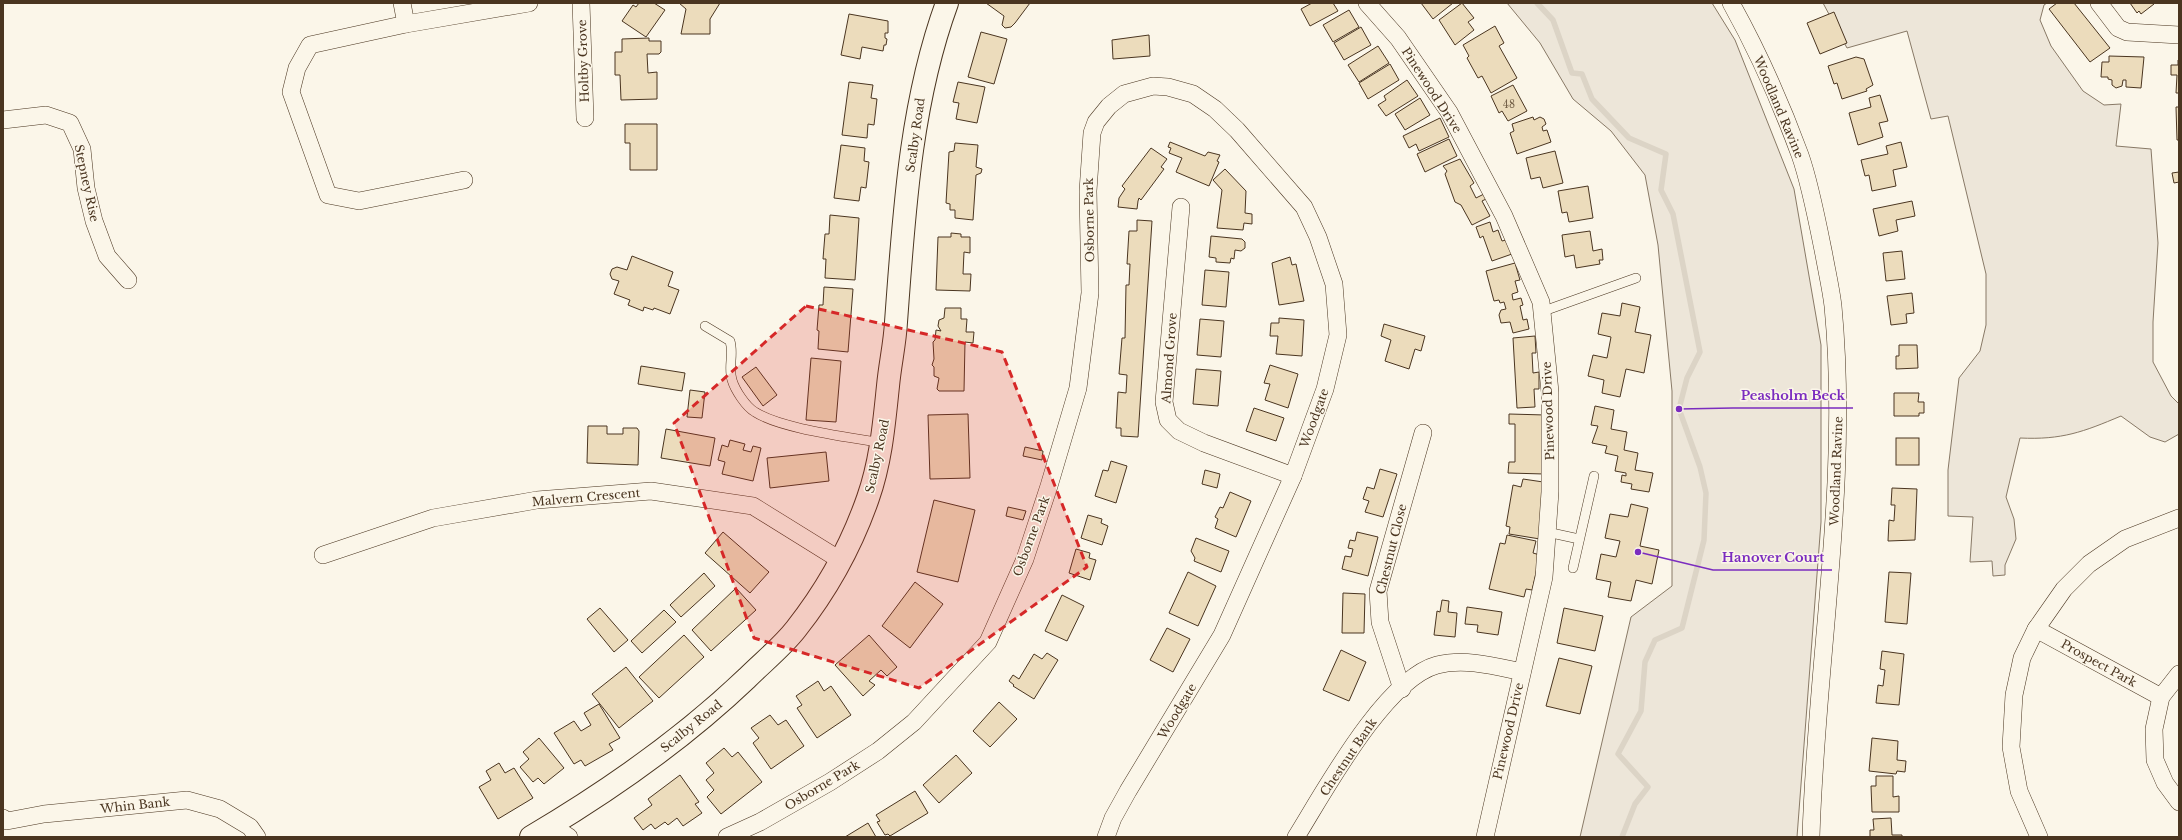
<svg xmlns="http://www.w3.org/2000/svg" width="2182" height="840" font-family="'Libre Baskerville',serif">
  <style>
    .green { fill: #ede6d9; stroke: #887966 }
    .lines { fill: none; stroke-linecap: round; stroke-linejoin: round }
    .stream { stroke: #dcd4c6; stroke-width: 5.5 }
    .building { fill: #ecdcbc; stroke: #4a3520 }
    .service-casing { stroke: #4a3520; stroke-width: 10 }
    .minor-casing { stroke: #4a3520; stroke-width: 18 }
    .trunk-casing { stroke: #4a3520; stroke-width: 24 }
    .service { stroke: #fbf6e9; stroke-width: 9 }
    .minor { stroke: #fbf6e9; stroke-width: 17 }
    .trunk { stroke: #fbf6e9; stroke-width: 22 }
    .marked { fill: #d62828; fill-opacity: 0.2; stroke: #d62828; stroke-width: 3; stroke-dasharray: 8 5; stroke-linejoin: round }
    .labels { text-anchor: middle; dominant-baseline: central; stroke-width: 3; stroke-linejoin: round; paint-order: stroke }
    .number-label { font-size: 10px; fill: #725f47 }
    .street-label { font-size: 12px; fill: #4a3520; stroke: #fbf6e9 }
    .leader { fill: none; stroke: #7b2cbf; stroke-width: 1.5 }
    .callout-dot { fill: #7b2cbf; stroke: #fbf6e9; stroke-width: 1.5 }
    .callout-label { font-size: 13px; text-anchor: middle; font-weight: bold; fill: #7b2cbf; stroke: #fbf6e9; stroke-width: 3; stroke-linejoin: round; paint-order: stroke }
  </style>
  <rect width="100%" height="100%" fill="#fbf6e9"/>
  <!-- green -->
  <g class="green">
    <path d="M 1507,3 L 1712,3 L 1735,40 L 1794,189 L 1821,345 L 1821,522 L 1797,837 L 1580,837 L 1631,617 L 1672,586 L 1672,391 L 1658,245 L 1645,175 L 1611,131 L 1573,99 L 1540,43 Z"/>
    <path d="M 1823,3 L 2047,3 L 2044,5 L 2040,20 L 2051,46 L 2083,91 L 2104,105 L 2121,104 L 2116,146 L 2151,149 L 2158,243 L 2153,322 L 2153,362 L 2171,396 L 2179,404 L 2179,434 L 2165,442 L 2150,437 L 2121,416 C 2083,432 2062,440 2020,438 L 2006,497 L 2014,519 L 2016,539 L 2005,565 L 2005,575 L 1993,576 L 1992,561 L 1970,562 L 1973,517 L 1948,516 L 1948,470 L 1959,378 L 1980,351 L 1986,325 L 1986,274 L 1948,116 L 1931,119 L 1907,31 L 1847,48 Z"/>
  </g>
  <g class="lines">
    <!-- stream -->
    <path class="stream" d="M 1537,3 L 1553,20 L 1572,73 L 1582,74 L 1592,99 L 1629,138 L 1666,154 L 1661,190 L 1673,214 L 1700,352 L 1687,378 L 1679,409 L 1700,467 L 1706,493 L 1704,540 L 1682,628 L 1655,640 L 1645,662 L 1641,711 L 1618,754 L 1648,787 L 1635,804 L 1622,837"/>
  </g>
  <!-- building -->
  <g class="building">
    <path d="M 639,3 L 654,3 L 665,10 L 646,37 L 622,21 L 633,5 L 636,7 Z"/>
    <path d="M 679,3 L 720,3 L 710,19 L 710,34 L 681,34 L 686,9 Z"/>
    <path d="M 986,3 L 1030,3 L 1015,23 L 1011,27 L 1005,28 L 1002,25 L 1004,16 Z"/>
    <path d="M 1312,3 L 1333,3 L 1338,11 L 1310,26 L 1301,9 Z"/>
    <path d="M 1421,3 L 1453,3 L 1433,19 Z"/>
    <path d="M 1462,3 L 1474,18 L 1468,22 L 1474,30 L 1455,45 L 1439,20 Z"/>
    <path d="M 2057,3 L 2074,3 L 2110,48 L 2090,62 L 2049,9 Z"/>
    <path d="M 2130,3 L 2153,3 L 2154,4 L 2141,14 L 2139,11 L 2137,13 Z"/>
    <path d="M 1349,10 L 1359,27 L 1333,42 L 1323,25 Z"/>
    <path d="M 1834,12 L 1847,43 L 1820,54 L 1807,23 Z"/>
    <path d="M 849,14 L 888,21 L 888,33 L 885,33 L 885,38 L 887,39 L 886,45 L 884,45 L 883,51 L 862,47 L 860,59 L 841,55 Z"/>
    <path d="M 1495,26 L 1504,43 L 1499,46 L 1517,78 L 1491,93 L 1482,76 L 1478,78 L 1467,58 L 1469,56 L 1463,45 Z"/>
    <path d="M 1361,27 L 1371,45 L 1344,60 L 1334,43 Z"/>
    <path d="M 981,32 L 1007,39 L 994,84 L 968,77 Z"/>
    <path d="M 1149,35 L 1150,56 L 1113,59 L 1112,40 Z"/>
    <path d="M 649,38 L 649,41 L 661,41 L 661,52 L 659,54 L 647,54 L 648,73 L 657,72 L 657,99 L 621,100 L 620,75 L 615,75 L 615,52 L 622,52 L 622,39 Z"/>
    <path d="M 1378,46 L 1389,63 L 1359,82 L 1348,65 Z"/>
    <path d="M 2109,56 L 2144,57 L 2141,88 L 2126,87 L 2126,80 L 2123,80 L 2122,86 L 2116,88 L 2112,85 L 2112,80 L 2108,79 L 2108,77 L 2101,77 L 2102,62 L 2109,62 Z"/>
    <path d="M 1856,57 L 1864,59 L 1873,85 L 1866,89 L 1867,91 L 1842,99 L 1837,83 L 1834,84 L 1828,66 Z"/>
    <path d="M 2178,60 L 2179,60 L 2179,93 L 2176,93 L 2177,75 L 2171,75 L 2171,65 L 2178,65 Z"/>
    <path d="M 1390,64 L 1399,80 L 1368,99 L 1359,83 Z"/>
    <path d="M 1407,80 L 1418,96 L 1386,116 L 1378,105 L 1386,100 L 1384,96 Z"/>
    <path d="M 849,82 L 873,85 L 871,98 L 877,99 L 874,125 L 868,124 L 867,138 L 842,135 Z"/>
    <path d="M 958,82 L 985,87 L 977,123 L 956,119 L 959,103 L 953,102 Z"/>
    <path d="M 1513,85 L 1527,111 L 1508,121 L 1502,111 L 1499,113 L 1491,96 Z"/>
    <path d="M 1880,95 L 1888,121 L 1879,123 L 1883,137 L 1858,145 L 1849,113 L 1871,107 L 1869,98 Z"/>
    <path d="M 1420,98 L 1430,115 L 1405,130 L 1395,114 Z"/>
    <path d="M 2176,107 L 2179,107 L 2179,140 L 2177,140 Z"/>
    <path d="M 1533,117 L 1534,120 L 1540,117 L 1544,119 L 1546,124 L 1542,127 L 1543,131 L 1547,130 L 1551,142 L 1517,154 L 1510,133 L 1514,131 L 1512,124 Z"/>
    <path d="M 1440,118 L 1449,137 L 1419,151 L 1416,144 L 1409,148 L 1403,136 Z"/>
    <path d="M 625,124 L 657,124 L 657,170 L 630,170 L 630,143 L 625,143 Z"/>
    <path d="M 1449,139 L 1457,156 L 1425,172 L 1417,154 Z"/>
    <path d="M 1170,142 L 1205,156 L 1208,152 L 1220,155 L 1217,161 L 1219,162 L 1209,186 L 1176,172 L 1182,158 L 1169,153 L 1171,148 L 1168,147 Z"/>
    <path d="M 1901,142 L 1907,167 L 1893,170 L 1896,186 L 1872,191 L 1869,175 L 1865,176 L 1861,160 L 1888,154 L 1886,146 Z"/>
    <path d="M 955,143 L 978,145 L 976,167 L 982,169 L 981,173 L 976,175 L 973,220 L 955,218 L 955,210 L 950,210 L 950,204 L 946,203 L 949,152 L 954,151 Z"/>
    <path d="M 841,145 L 865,148 L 864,161 L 869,162 L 866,188 L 861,187 L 859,201 L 834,198 Z"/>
    <path d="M 1151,148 L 1167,159 L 1161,167 L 1164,169 L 1141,200 L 1139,198 L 1138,201 L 1137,209 L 1118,207 L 1119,198 L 1125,189 L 1122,186 Z"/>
    <path d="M 1555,151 L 1563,183 L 1543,188 L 1540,177 L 1531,179 L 1526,158 Z"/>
    <path d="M 1460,159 L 1474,183 L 1470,186 L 1476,198 L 1484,194 L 1486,199 L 1482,201 L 1490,216 L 1472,225 L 1461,205 L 1455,202 L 1445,174 L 1447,171 L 1443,166 Z"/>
    <path d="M 1225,169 L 1246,191 L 1245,213 L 1252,214 L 1252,224 L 1244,223 L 1243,230 L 1217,228 L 1222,190 L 1213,180 Z"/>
    <path d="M 2179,172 L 2179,182 L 2174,183 L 2172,173 Z"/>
    <path d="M 1588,186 L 1593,218 L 1569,222 L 1567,212 L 1562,213 L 1558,191 Z"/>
    <path d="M 1912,201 L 1915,216 L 1896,220 L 1898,231 L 1879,236 L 1873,209 Z"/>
    <path d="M 830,215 L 859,218 L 855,280 L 825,278 L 826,259 L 823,259 L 825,234 L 829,234 Z"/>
    <path d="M 1137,220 L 1152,221 L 1138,437 L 1121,436 L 1121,428 L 1116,428 L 1118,392 L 1126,393 L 1127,375 L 1119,374 L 1122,338 L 1125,338 L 1126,285 L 1129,285 L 1130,264 L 1127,264 L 1129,231 L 1137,231 Z"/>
    <path d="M 1490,222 L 1493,232 L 1498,230 L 1502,241 L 1506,240 L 1512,254 L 1492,261 L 1483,236 L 1480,238 L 1476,227 Z"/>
    <path d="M 1590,231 L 1593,251 L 1602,249 L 1603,260 L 1599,260 L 1600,264 L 1576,268 L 1574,255 L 1565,257 L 1562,235 Z"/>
    <path d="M 951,233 L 961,234 L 961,237 L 970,237 L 970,253 L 964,252 L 963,274 L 971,274 L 970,291 L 936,290 L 938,237 L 951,237 Z"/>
    <path d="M 1211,236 L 1242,239 L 1245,242 L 1245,248 L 1241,251 L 1235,250 L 1234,259 L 1231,258 L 1230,263 L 1216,262 L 1216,258 L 1209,257 Z"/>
    <path d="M 1902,251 L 1905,279 L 1886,281 L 1883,253 Z"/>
    <path d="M 632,256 L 673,272 L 668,286 L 679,290 L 670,314 L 654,308 L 653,310 L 644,307 L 643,311 L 628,305 L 630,300 L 614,294 L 619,281 L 612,279 L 610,274 L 612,269 L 617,267 L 627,270 Z"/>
    <path d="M 1290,257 L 1292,265 L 1296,264 L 1304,301 L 1279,305 L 1272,263 Z"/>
    <path d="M 1515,263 L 1520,280 L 1515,281 L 1518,292 L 1512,294 L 1513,300 L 1521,298 L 1523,305 L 1520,306 L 1523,320 L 1527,319 L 1529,329 L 1513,333 L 1510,322 L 1501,323 L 1499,315 L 1501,310 L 1506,309 L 1504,302 L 1500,303 L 1499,300 L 1494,301 L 1486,271 Z"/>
    <path d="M 1205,270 L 1229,272 L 1226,307 L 1202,305 Z"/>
    <path d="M 824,287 L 853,289 L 848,352 L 818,349 L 819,331 L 817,330 L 819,305 L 823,305 Z"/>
    <path d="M 1912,293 L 1914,313 L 1906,314 L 1907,323 L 1891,325 L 1887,296 Z"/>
    <path d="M 1622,303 L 1640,307 L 1635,332 L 1651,335 L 1644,373 L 1626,369 L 1620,397 L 1602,393 L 1604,380 L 1588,376 L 1593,355 L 1607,358 L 1611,337 L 1598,334 L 1602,313 L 1620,316 Z"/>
    <path d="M 945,308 L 961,308 L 961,319 L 967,319 L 966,332 L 974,332 L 973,343 L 965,342 L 964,391 L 939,391 L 937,389 L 939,378 L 934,376 L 934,367 L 932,365 L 934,359 L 933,342 L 935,340 L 936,330 L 941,331 L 938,326 L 939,320 L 944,318 Z"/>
    <path d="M 1279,318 L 1304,320 L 1302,356 L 1276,354 L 1278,336 L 1270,336 L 1271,323 L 1279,323 Z"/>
    <path d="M 1200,319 L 1224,321 L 1221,357 L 1197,355 Z"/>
    <path d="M 1384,324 L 1425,336 L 1421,351 L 1415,349 L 1409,369 L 1385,361 L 1391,340 L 1381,336 Z"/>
    <path d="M 1535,336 L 1536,353 L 1532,353 L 1533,373 L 1539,372 L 1539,389 L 1534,389 L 1535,407 L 1517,408 L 1513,338 Z"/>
    <path d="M 1899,345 L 1917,345 L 1918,368 L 1896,369 L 1896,356 L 1899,356 Z"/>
    <path d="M 811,358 L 841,361 L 836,422 L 806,420 Z"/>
    <path d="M 1270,365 L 1298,374 L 1288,408 L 1265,400 L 1270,384 L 1264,383 Z"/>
    <path d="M 641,366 L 685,373 L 682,391 L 638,384 Z"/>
    <path d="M 756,367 L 777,395 L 763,406 L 742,377 Z"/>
    <path d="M 1196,369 L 1221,371 L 1218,406 L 1193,404 Z"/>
    <path d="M 690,390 L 705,392 L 702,418 L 687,417 Z"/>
    <path d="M 1894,393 L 1919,393 L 1918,402 L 1924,402 L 1924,413 L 1919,413 L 1919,416 L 1894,416 Z"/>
    <path d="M 1595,406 L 1614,410 L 1611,429 L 1627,432 L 1624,450 L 1638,453 L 1635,470 L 1653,473 L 1649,492 L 1631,489 L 1632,484 L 1621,482 L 1622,475 L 1626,476 L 1626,473 L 1615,471 L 1618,456 L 1605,453 L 1607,446 L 1592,443 L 1598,426 L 1591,425 Z"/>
    <path d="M 1254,408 L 1284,418 L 1276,441 L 1246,431 Z"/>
    <path d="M 968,414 L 970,478 L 930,479 L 928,415 Z"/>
    <path d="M 1509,414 L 1545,415 L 1544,474 L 1508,473 L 1509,462 L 1515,462 L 1515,424 L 1509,424 Z"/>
    <path d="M 588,426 L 607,426 L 607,434 L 623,434 L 623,428 L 637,428 L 639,431 L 638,465 L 587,463 Z"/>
    <path d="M 666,429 L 715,438 L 710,466 L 661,458 Z"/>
    <rect x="1896" y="438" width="23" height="27"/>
    <path d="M 730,440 L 745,444 L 743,450 L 751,452 L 753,446 L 761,448 L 753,481 L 722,474 L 725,462 L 718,460 L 722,445 L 728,447 Z"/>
    <path d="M 1025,447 L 1043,451 L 1042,460 L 1023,456 Z"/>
    <path d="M 826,452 L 829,481 L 770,488 L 767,458 Z"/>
    <path d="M 1111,461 L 1127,466 L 1116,503 L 1095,496 L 1103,470 L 1108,471 Z"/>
    <path d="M 1380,469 L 1397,474 L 1383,517 L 1365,512 L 1369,501 L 1363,499 L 1367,487 L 1374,489 Z"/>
    <path d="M 1205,470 L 1220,474 L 1217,488 L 1202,484 Z"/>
    <path d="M 1523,479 L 1550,483 L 1540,539 L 1509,534 L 1510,527 L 1506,526 L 1513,485 L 1521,487 Z"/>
    <path d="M 1892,488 L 1917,489 L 1915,540 L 1888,541 L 1889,520 L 1894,521 L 1895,505 L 1891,505 Z"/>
    <path d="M 1230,492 L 1251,501 L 1236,537 L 1215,528 L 1218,519 L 1215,517 L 1220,507 L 1223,508 Z"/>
    <path d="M 934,500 L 975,510 L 958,582 L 917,572 Z"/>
    <path d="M 1631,504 L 1648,508 L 1640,546 L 1659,550 L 1652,584 L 1636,580 L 1631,601 L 1608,597 L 1611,582 L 1596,579 L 1601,554 L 1616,557 L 1620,541 L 1605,538 L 1610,514 L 1628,517 Z"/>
    <path d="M 1008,507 L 1026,511 L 1023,520 L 1006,516 Z"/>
    <path d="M 1088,515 L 1102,519 L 1101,523 L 1108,526 L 1102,545 L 1081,538 Z"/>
    <path d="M 723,532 L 769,572 L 750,593 L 705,553 Z"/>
    <path d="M 1357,532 L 1378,537 L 1368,576 L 1342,569 L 1345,556 L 1351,557 L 1353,549 L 1348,548 L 1350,540 L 1355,541 Z"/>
    <path d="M 1507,535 L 1536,541 L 1533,553 L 1540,555 L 1532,590 L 1526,589 L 1524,597 L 1489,589 L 1500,543 L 1505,544 Z"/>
    <path d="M 1196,538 L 1229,551 L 1221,572 L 1194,561 L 1195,558 L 1191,551 Z"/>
    <path d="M 1076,549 L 1090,553 L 1089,558 L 1096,560 L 1090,580 L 1069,573 Z"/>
    <path d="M 1188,572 L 1216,586 L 1198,626 L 1169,613 Z"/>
    <path d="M 1889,572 L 1911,573 L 1907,624 L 1885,622 Z"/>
    <path d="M 704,573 L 715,586 L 681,617 L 670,605 Z"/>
    <path d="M 915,582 L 943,604 L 910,648 L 882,626 Z"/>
    <path d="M 736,588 L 756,610 L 711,651 L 692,630 Z"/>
    <path d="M 1343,593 L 1365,594 L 1364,633 L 1342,633 Z"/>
    <path d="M 1062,595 L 1084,606 L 1067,641 L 1045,631 Z"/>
    <path d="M 1442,600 L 1449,601 L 1448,612 L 1457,613 L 1455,637 L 1434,635 L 1437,611 L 1440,612 Z"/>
    <path d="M 1467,607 L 1502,612 L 1498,635 L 1477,632 L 1478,625 L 1465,624 Z"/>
    <path d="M 600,608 L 628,640 L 614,652 L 587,619 Z"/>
    <path d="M 1564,608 L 1603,616 L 1595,651 L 1557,643 Z"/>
    <path d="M 664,610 L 676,622 L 642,653 L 631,641 Z"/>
    <path d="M 1167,628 L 1190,639 L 1173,672 L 1150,660 Z"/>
    <path d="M 684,635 L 704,657 L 659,698 L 639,677 Z"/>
    <path d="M 869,635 L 897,667 L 887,676 L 881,670 L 869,681 L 875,685 L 863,696 L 835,665 Z"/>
    <path d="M 1341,650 L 1366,662 L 1349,701 L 1323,690 Z"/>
    <path d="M 1882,651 L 1904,654 L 1899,705 L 1876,703 L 1878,685 L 1883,686 L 1885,670 L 1880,669 Z"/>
    <path d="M 1047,653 L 1058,660 L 1034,699 L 1013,686 L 1014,685 L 1009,681 L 1013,675 L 1019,679 L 1034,654 L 1042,659 Z"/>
    <path d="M 1559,658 L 1592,666 L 1580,714 L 1546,706 Z"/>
    <path d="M 626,667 L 653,701 L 619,728 L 592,694 Z"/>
    <path d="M 818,681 L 824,691 L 831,686 L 851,715 L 817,738 L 797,708 L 802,705 L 796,696 Z"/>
    <path d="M 999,702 L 1017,719 L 990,747 L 973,731 Z"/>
    <path d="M 599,704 L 620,738 L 609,744 L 613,750 L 585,766 L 581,760 L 574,764 L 554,733 L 574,721 L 581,731 L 591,725 L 584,713 Z"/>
    <path d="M 770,715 L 778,725 L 786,720 L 804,746 L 771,769 L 753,743 L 759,738 L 751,728 Z"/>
    <path d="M 539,738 L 564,768 L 544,784 L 538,778 L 533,782 L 520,767 L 529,759 L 523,752 Z"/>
    <path d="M 1872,738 L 1898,741 L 1897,760 L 1906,761 L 1905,772 L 1897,771 L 1896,774 L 1869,771 Z"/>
    <path d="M 724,748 L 732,757 L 738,752 L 762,782 L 721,814 L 707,797 L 714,790 L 706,780 L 714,773 L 706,763 Z"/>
    <path d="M 956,755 L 972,773 L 939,803 L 923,785 Z"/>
    <path d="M 499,763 L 505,773 L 514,768 L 533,798 L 498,819 L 479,787 L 491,780 L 486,771 Z"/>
    <path d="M 680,775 L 699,802 L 695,804 L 702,813 L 683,826 L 677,818 L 668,825 L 665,822 L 655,829 L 651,824 L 643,830 L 634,818 L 652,805 L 648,799 Z"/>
    <path d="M 1876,776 L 1893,776 L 1893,797 L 1899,796 L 1899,812 L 1872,812 L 1871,786 L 1876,786 Z"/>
    <path d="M 915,791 L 928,813 L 890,836 L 888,834 L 885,835 L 877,822 L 880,821 L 876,815 Z"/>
    <path d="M 1891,818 L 1892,835 L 1902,835 L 1902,837 L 1870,837 L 1870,830 L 1874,830 L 1873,819 Z"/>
    <path d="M 868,823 L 876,837 L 845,837 Z"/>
  </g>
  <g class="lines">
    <defs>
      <g id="service">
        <path d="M 1541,312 L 1636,278"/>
        <path d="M 705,326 L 730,341 C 734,354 728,367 732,380 C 735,390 746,407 755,412 C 781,429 850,437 882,443"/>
        <path d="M 1547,532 L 1579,539"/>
        <path d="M 1573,568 L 1594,476"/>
      </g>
      <g id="minor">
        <path d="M 402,3 L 406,24"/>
        <path d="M 581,3 L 585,118"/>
        <path d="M 1367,3 L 1398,38 L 1449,112 L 1504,216 L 1541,302 L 1550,392 L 1550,492 L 1544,577 L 1485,837"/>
        <path d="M 1731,3 C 1756,48 1782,106 1800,155 C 1810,183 1818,225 1824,255 C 1827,272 1831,289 1833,306 C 1850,484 1816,660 1811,837"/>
        <path d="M 2099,3 L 2118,28 L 2127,32 L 2179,35"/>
        <path d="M 3,120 L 46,115 L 70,123 L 82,149 L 86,188 L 94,221 L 107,256 L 128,280"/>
        <path d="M 464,180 L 359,201 L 328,195 L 291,92 L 297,68 L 310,45 L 406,24 L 529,3"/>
        <path d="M 1181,207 L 1164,402 L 1168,420 L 1179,431 L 1204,443 L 1293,476"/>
        <path d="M 323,555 L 433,518 L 537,500 L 651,491 L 753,506 L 840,560"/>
        <path d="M 2036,629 L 2161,697"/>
        <path d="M 2179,674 L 2161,697 L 2154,729 L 2155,760 L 2165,783 L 2179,802"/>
        <path d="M 1402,689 L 1380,622 L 1378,591 L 1423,433"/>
        <path d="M 3,818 L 7,821 L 44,814 L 187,800 L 220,809 L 250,827 L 257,837"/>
        <path d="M 551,825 L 569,837"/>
        <path d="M 727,837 L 760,822 L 830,782 L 878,751 L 914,722 L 988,642 L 1025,559 L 1049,486 L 1078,388 L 1090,293 L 1088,191 L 1092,133 L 1096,122 L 1109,106 L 1124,94 L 1153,86 L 1168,87 L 1193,94 L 1215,109 L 1237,130 L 1304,207 L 1318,237 L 1334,284 L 1338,335 L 1325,389 L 1293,476 L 1222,635 L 1128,791 L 1113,818 L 1106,837"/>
        <path d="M 1296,837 C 1324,792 1385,679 1437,665 C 1465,658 1494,666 1522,672"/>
        <path d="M 2039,837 L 2019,791 L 2011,747 L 2014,695 L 2022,658 L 2036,629 L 2064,589 L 2089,564 L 2125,539 L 2179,518"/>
      </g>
      <path id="trunk" d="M 531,837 C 609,791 681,741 747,678 C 763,662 782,647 796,629 C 826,591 852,544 868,498 C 881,461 884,424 888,386 C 890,364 895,343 896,322 C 904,215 910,104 947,3"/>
    </defs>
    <!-- service casing -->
    <use href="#service" class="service-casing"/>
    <!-- minor casing -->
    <use href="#minor" class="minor-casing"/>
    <!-- trunk casing -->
    <use href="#trunk" class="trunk-casing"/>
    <!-- service -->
    <use href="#service" class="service"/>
    <!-- minor -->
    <use href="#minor" class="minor"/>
    <!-- trunk -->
    <use href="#trunk" class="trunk"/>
  </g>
  <!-- marked area -->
  <path class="marked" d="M 806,306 L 1002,352 L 1087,567 L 919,688 L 754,638 L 674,423 Z"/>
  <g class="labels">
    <!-- number labels -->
    <g class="number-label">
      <text x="1509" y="104">48</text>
    </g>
    <!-- street labels -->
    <g class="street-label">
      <text transform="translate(583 61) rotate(-92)">Holtby Grove</text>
      <text transform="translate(1432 90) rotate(57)">Pinewood Drive</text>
      <text transform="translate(1779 107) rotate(67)">Woodland Ravine</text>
      <text transform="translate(915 135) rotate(-82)">Scalby Road</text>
      <text transform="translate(87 183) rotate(78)">Stepney Rise</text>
      <text transform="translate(1089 220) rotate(-91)">Osborne Park</text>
      <text transform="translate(1169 358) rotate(-86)">Almond Grove</text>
      <text transform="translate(1548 411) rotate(-92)">Pinewood Drive</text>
      <text transform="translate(1314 418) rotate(-70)">Woodgate</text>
      <text transform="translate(877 456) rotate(-78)">Scalby Road</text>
      <text transform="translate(1836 471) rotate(-88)">Woodland Ravine</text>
      <text transform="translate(586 497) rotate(-5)">Malvern Crescent</text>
      <text transform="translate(1031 536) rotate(-70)">Osborne Park</text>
      <text transform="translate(1391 549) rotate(-76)">Chestnut Close</text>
      <text transform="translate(2099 663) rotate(29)">Prospect Park</text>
      <text transform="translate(1177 711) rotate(-59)">Woodgate</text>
      <text transform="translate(691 726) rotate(-39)">Scalby Road</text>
      <text transform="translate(1508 731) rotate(-77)">Pinewood Drive</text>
      <text transform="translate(1348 757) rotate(-56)">Chestnut Bank</text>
      <text transform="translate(822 785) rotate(-31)">Osborne Park</text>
      <text transform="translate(135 805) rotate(-6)">Whin Bank</text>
    </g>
  </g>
  <!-- callouts -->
  <path class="leader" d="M1679 409L1733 408H1853M1638 552L1713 570H1832"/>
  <g class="callout-dot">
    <circle cx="1679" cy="409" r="4"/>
    <circle cx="1638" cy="552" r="4"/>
  </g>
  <g class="callout-label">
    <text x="1793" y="400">Peasholm Beck</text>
    <text x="1773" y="562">Hanover Court</text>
  </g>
  <!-- border -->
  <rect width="2182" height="840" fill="none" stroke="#4a3520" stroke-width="8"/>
</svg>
